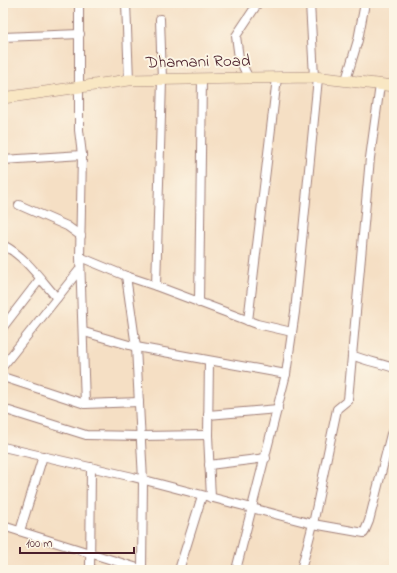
<svg xmlns="http://www.w3.org/2000/svg" width="397" height="573" font-family="'Indie Flower',sans-serif">
  <style>
    .lines { fill: none; stroke-linecap: round; stroke-linejoin: round }
    .street-casing { stroke: #a07f78; stroke-width: 10 }
    .secondary-casing { stroke: #a07f78; stroke-width: 12 }
    .street { stroke: #fff; stroke-width: 8 }
    .secondary { stroke: #f9e7c3; stroke-width: 11 }
    .labels { text-anchor: middle; dominant-baseline: central; stroke-width: 4; stroke-linejoin: round; paint-order: stroke }
    .street-label { font-size: 17px; fill: #4a1f2b; stroke: #fcf5e5 }
  </style>
  <rect width="100%" height="100%" fill="#fcf5e5"/>
  <filter id="ink" filterUnits="userSpaceOnUse"><feTurbulence type="fractalNoise" baseFrequency=".025" numOctaves="2"/><feDisplacementMap in="SourceGraphic" scale="8" xChannelSelector="R" yChannelSelector="G"/><feConvolveMatrix kernelMatrix="1 2 1 2 8 2 1 2 1" color-interpolation-filters="sRGB"/></filter>
  <filter id="wash" filterUnits="userSpaceOnUse"><feTurbulence type="fractalNoise" baseFrequency=".012" numOctaves="4" result="noise"/><feDisplacementMap in="SourceGraphic" scale="16" xChannelSelector="R" yChannelSelector="G"/><feGaussianBlur stdDeviation="0.9" result="paint"/><feColorMatrix in="noise" values="0 0 0 0 0 0 0 0 0 0 0 0 0 0 0 0 0 1.4 0 .05"/><feComposite in="paint" operator="in"/></filter>
  <g filter="url(#wash)">
    <rect width="100%" height="100%" fill="#f5dfc4"/>
  </g>
  <g filter="url(#ink)">
    <g class="lines">
      <defs>
        <g id="street">
          <path d="M 79,3 L 79,130 L 82,155 L 80,257 L 85,404"/>
          <path d="M 126,3 L 129,80"/>
          <path d="M 310,3 L 314,77"/>
          <path d="M 3,37 L 80,34"/>
          <path d="M 249,79 L 239,58 L 236,36 L 258,3"/>
          <path d="M 346,80 L 358,40 L 365,3"/>
          <path d="M 3,160 L 82,155"/>
          <path d="M 19,205 L 67,226 L 81,236"/>
          <path d="M 3,245 C 25,256 41,280 57,298"/>
          <path d="M 80,257 L 126,276"/>
          <path d="M 156,286 L 257,324 L 292,332"/>
          <path d="M 199,303 L 202,79"/>
          <path d="M 248,321 L 277,78"/>
          <path d="M 3,327 L 40,279"/>
          <path d="M 84,332 L 136,347 L 286,374"/>
          <path d="M 352,355 C 365,361 380,363 394,368"/>
          <path d="M 209,361 L 208,435 L 211,498"/>
          <path d="M 3,366 L 80,269"/>
          <path d="M 3,377 L 85,404 L 139,402"/>
          <path d="M 3,409 L 86,435 L 140,436 L 208,435"/>
          <path d="M 208,415 L 278,409"/>
          <path d="M 3,447 L 133,477 L 313,524 L 364,533 L 369,521 L 391,434"/>
          <path d="M 209,465 L 266,458"/>
          <path d="M 3,526 L 144,570"/>
          <path d="M 20,531 L 43,456"/>
          <path d="M 142,569 L 143,480 L 136,347 L 126,276 L 156,286 L 162,80 L 160,19"/>
          <path d="M 90,570 L 91,467"/>
          <path d="M 179,570 L 202,496"/>
          <path d="M 236,570 L 286,374 L 295,312 L 318,78"/>
          <path d="M 301,570 L 313,524 L 337,409 L 348,400 L 370,158 L 380,85"/>
        </g>
        <path id="secondary" d="M 3,98 L 129,80 L 314,77 L 394,86"/>
      </defs>
      <!-- street casing -->
      <use href="#street" class="street-casing"/>
      <!-- secondary casing -->
      <use href="#secondary" class="secondary-casing"/>
      <!-- street -->
      <use href="#street" class="street"/>
      <!-- secondary -->
      <use href="#secondary" class="secondary"/>
    </g>
  </g>
  <g class="labels">
    <!-- street labels -->
    <g class="street-label">
      <text transform="translate(198 62) rotate(-1)">Dhamani Road</text>
    </g>
  </g>
  <!-- margin -->
  <rect width="397" height="573" fill="none" stroke="#fcf5e5" stroke-width="16"/>
  <!-- scale -->
  <path d="M20 547v6h114v-6" fill="none" stroke="#4a1f2b" stroke-width="2"/>
  <text x="26" y="547" font-size="12" fill="#4a1f2b" stroke="#fcf5e5" stroke-width="3" paint-order="stroke">100 m</text>
</svg>
